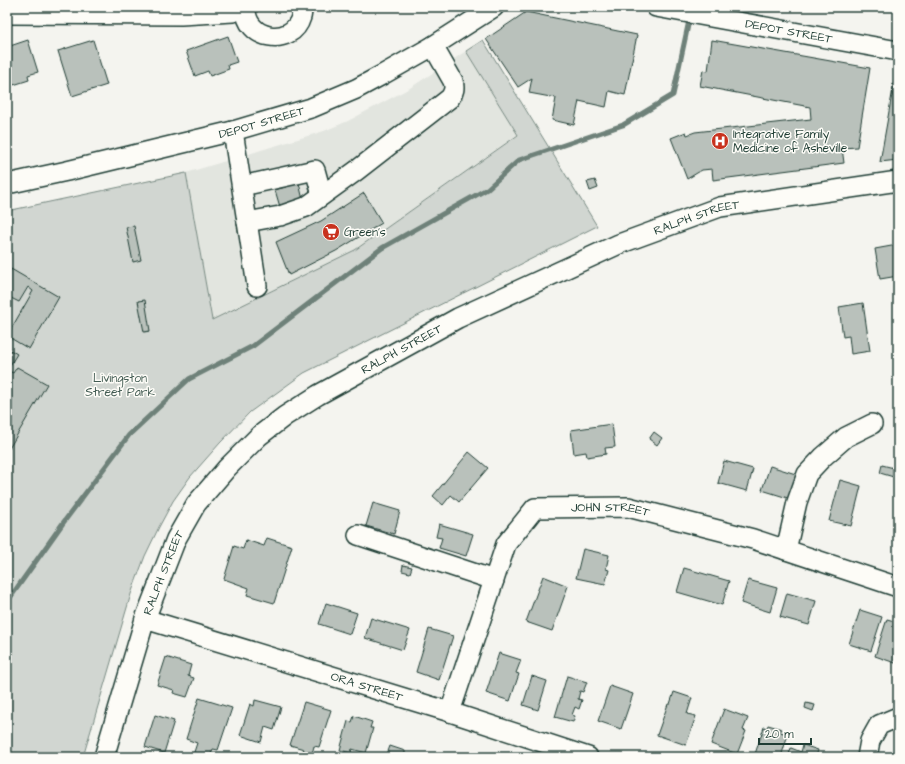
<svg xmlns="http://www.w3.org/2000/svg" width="905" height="764" font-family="'Architects Daughter',sans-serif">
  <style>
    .built { fill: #e2e5df }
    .green { fill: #d1d6d1; stroke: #788a82 }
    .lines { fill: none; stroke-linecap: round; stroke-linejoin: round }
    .stream { stroke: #6e8179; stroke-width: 5 }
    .building { fill: #b9c1bb; stroke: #1f3d34 }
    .minor-casing { stroke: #1f3d34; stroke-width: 22 }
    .minor { stroke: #fdfcf7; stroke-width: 19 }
    .labels { text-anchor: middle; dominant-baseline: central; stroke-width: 3; stroke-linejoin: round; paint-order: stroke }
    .street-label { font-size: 12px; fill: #1f3d34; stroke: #fdfcf7 }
    .poi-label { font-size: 12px; fill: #1f3d34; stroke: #fdfcf7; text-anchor: start }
    .park-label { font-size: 12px; fill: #435c53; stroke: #fdfcf7 }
  </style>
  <rect width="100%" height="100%" fill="#f4f4ef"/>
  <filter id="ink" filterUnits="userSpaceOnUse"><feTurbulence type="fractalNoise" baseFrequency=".025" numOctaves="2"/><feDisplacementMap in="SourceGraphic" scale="8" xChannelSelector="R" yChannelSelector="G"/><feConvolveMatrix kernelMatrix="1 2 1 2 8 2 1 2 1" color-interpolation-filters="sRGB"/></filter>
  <g filter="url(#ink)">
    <!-- built -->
    <path class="built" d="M 466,51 L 518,134 L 355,250 L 212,320 L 186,173 L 324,131 L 348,121 L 410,88 Z"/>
    <!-- green -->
    <path class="green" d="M 483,40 L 597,226 L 304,373 L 250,412 L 220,443 L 190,477 L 173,501 L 159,527 L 145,556 L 131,594 L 83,757 L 7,757 L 7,211 L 186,173 L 212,320 L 355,250 L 518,135 L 466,51 Z"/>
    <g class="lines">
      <!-- stream -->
      <path class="stream" d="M 7,602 L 63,523 L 129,435 L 189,379 L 253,346 L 382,248 L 487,189 L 519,160 L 623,125 L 673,95 L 690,16"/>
    </g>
    <!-- building -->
    <g class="building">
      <path d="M 526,12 L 637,35 L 625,95 L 609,91 L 606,107 L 579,101 L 574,125 L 552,120 L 556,98 L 529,93 L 532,78 L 518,87 L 486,39 Z"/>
      <path d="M 228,36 L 237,62 L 228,65 L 229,69 L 210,76 L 208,71 L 195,76 L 186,51 Z"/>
      <path d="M 28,40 L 38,72 L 28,75 L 29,80 L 7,87 L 7,47 Z"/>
      <path d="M 93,40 L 107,85 L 72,96 L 58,51 Z"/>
      <path d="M 712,40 L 870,68 L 857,147 L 842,148 L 844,163 L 713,180 L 712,169 L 702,170 L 687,179 L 671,138 L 686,132 L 687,135 L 695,132 L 811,119 L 810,107 L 700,86 L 703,70 L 708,71 Z"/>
      <path d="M 896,72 L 898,73 L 898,160 L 880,162 Z"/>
      <path d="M 595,180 L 598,188 L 590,191 L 587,182 Z"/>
      <path d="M 299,183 L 303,200 L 280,207 L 275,190 Z"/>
      <path d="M 364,193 L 382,223 L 336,251 L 289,275 L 276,242 L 321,221 Z"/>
      <path d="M 134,226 L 141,260 L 133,262 L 126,227 Z"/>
      <path d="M 897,245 L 898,252 L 898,276 L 880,279 L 875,249 Z"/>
      <path d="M 11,269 L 59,297 L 29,349 L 7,336 L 33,291 L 28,287 L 19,302 L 7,296 L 7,277 Z"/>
      <path d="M 145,300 L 150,331 L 144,332 L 138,301 Z"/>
      <path d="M 863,303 L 870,351 L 851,354 L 849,336 L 843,337 L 839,307 Z"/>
      <path d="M 7,348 L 17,354 L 7,370 L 13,373 L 17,367 L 47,384 L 7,452 Z"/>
      <path d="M 612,424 L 615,447 L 605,448 L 606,454 L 587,457 L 586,452 L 574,454 L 571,430 Z"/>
      <path d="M 654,432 L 662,438 L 657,445 L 649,439 Z"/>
      <path d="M 469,452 L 488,468 L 459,502 L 451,495 L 443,505 L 433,496 Z"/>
      <path d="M 724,461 L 753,469 L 747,491 L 718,483 Z"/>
      <path d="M 882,465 L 898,469 L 897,478 L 880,473 Z"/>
      <path d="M 770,466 L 799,475 L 791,499 L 762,490 Z"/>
      <path d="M 840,480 L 861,486 L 851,526 L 829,521 Z"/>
      <path d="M 373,503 L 400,511 L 394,534 L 366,526 Z"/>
      <path d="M 439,524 L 473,534 L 466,556 L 439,548 L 442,538 L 436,537 Z"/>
      <path d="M 267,538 L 292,546 L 274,603 L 247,595 L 249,588 L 224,579 L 234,546 L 243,549 L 246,540 L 264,546 Z"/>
      <path d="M 583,549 L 609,555 L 606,569 L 609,570 L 605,584 L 576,578 Z"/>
      <path d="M 403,565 L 412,567 L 410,573 L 402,571 Z"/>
      <path d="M 684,568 L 729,581 L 722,605 L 677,592 Z"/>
      <path d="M 543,576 L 568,586 L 552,631 L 526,622 Z"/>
      <path d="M 748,580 L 777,588 L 770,612 L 741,603 Z"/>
      <path d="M 787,593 L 816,601 L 809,625 L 780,617 Z"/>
      <path d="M 326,603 L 357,613 L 350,634 L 319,624 Z"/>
      <path d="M 860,610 L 882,617 L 871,651 L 849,644 Z"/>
      <path d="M 371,618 L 410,630 L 403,650 L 365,638 Z"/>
      <path d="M 887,619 L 898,622 L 898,664 L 875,656 Z"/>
      <path d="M 429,629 L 453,636 L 439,680 L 416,672 Z"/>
      <path d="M 499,653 L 521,660 L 516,673 L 519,674 L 510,701 L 486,693 Z"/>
      <path d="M 166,657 L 191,665 L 188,676 L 194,678 L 187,697 L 173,693 L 174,690 L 157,685 Z"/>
      <path d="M 532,676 L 547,681 L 538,710 L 523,705 Z"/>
      <path d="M 567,676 L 587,682 L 583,692 L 580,691 L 578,699 L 582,700 L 579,709 L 575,707 L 572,715 L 575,716 L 573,722 L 555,717 Z"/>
      <path d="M 610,686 L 633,694 L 621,729 L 598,721 Z"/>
      <path d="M 674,692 L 692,698 L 687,714 L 696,716 L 686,745 L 657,735 L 668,704 L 670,704 Z"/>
      <path d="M 199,698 L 232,708 L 218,750 L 213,749 L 210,757 L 198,757 L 193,755 L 197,743 L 186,739 Z"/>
      <path d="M 255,700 L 281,707 L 274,730 L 265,727 L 261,742 L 240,735 L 250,704 L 254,706 Z"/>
      <path d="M 304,702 L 331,710 L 319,747 L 314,746 L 312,754 L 303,751 L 304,749 L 290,745 Z"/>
      <path d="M 806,703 L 815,705 L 813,711 L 805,708 Z"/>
      <path d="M 724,709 L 748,718 L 743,730 L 746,731 L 737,754 L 711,744 Z"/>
      <path d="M 155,715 L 174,721 L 164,753 L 145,747 Z"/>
      <path d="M 354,716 L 372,722 L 370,728 L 373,728 L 366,753 L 352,749 L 351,753 L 340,750 L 348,721 L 352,722 Z"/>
      <path d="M 768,725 L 782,729 L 780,732 L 788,734 L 781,757 L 754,757 L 764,727 L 767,728 Z"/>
      <path d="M 803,745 L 818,750 L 816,757 L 788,757 L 791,748 L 801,752 Z"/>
      <path d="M 390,746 L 405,751 L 405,754 L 414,757 L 386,757 Z"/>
    </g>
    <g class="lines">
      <defs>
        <g id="minor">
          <path d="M 246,7 C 244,40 292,48 301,17 C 302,14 302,10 302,7"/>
          <path id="s1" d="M 656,7 L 898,51"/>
          <path d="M 7,14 L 181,15 L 233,12 L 246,8"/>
          <path d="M 233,131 L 257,286"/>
          <path id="s2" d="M 7,184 L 67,171 L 233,131 L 311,108 L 356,89 L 382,75 L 433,46 L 494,7"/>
          <path d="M 242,186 L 315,170 L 322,195"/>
          <path d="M 247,222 L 280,216 L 306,207 L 356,171 L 450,98 C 454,92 455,88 453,81 L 433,46"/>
          <path d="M 358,535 L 494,580"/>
          <path d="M 786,550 L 797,502 L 807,474 L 823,457 L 846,437 L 872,424"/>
          <path id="s3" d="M 145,619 L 450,712 L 588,757"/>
          <path id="s4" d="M 450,712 L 506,544 L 535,508 L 628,507 L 753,539 L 898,587"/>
          <path id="s5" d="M 104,757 L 145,619 L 176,539 L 196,504 L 227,468 L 259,436 L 285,416 L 318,395 L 458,318 L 619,244 L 720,207 L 898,181"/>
          <path d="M 867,757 L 870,741 L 879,725 L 898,717"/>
        </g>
      </defs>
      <!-- minor casing -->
      <use href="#minor" class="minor-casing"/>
      <!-- minor -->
      <use href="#minor" class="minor"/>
    </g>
  </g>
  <!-- icons -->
  <defs>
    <symbol id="hospital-disc" viewBox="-11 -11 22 22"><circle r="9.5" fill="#c8321e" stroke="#fdfcf7"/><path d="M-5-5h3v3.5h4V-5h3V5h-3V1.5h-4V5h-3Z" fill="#fff"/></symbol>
    <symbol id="supermarket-disc" viewBox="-11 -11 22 22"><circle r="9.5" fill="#c8321e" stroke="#fdfcf7"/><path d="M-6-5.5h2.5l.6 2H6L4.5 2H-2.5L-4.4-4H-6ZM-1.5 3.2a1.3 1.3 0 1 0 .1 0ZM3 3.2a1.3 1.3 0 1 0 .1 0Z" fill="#fff"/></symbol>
  </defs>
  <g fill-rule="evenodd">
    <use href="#hospital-disc" x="710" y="131" width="20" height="20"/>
    <use href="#supermarket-disc" x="321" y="222" width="20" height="20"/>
  </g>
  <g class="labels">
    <!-- street labels -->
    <g class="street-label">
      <text stroke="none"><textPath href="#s1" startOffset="135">DEPOT STREET</textPath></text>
      <text stroke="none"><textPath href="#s2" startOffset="262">DEPOT STREET</textPath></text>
      <text stroke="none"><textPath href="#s5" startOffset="854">RALPH STREET</textPath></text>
      <text stroke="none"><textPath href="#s5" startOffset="530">RALPH STREET</textPath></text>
      <text stroke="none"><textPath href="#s4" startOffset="299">JOHN STREET</textPath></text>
      <text stroke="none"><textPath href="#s5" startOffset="194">RALPH STREET</textPath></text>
      <text stroke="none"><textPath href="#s3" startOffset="232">ORA STREET</textPath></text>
    </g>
    <!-- poi labels -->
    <g class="poi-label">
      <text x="733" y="134">Integrative Family<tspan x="733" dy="14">Medicine of Asheville</tspan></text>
      <text x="344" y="232">Green's</text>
    </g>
    <!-- park labels -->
    <g class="park-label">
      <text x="120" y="378">Livingston<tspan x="120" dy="14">Street Park</tspan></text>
    </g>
  </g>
  <!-- margin -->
  <rect width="905" height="764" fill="none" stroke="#fdfcf7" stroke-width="24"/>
  <rect x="12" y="12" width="881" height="740" fill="none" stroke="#1f3d34" stroke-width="1.5" filter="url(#ink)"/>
  <!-- scale -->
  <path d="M759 738v6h52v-6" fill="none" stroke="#1f3d34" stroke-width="2"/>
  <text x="765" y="738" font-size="12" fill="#1f3d34" stroke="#fdfcf7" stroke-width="3" paint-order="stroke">20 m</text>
</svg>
